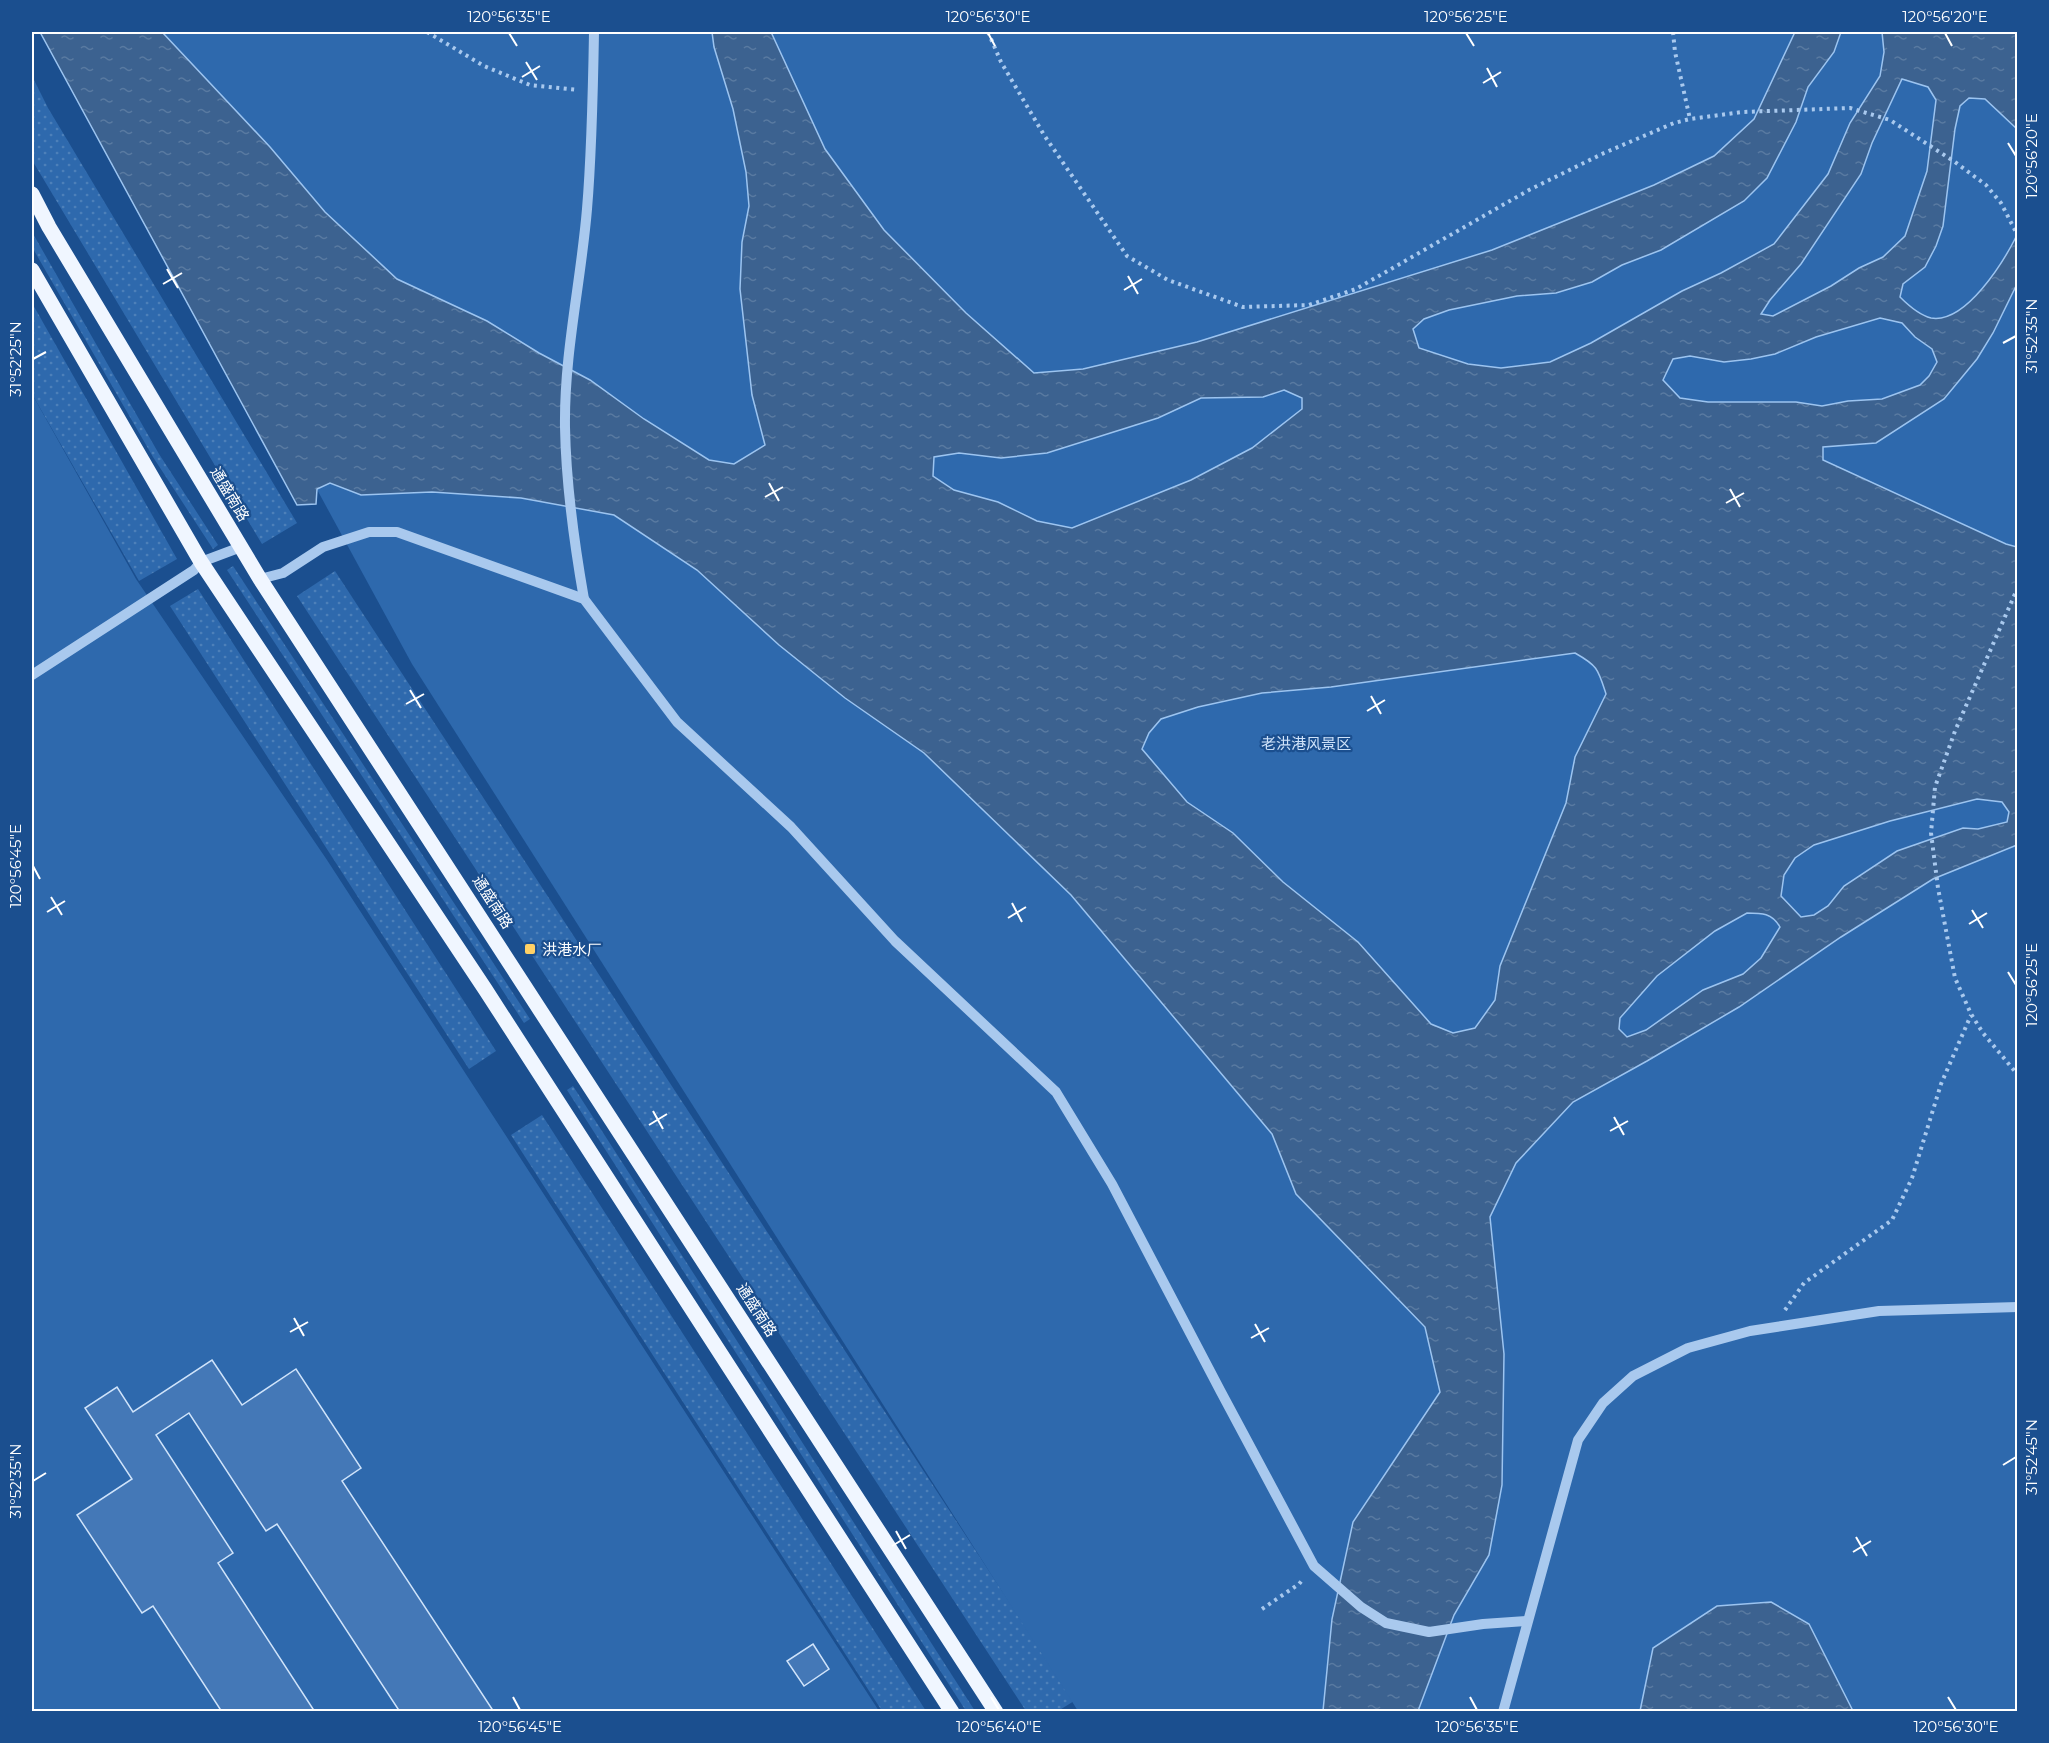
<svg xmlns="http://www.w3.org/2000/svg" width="2049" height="1743" font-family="Montserrat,'Noto Sans SC',sans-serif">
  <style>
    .grass { fill: url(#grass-dots) }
    .green { fill: #2e69ad }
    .water { fill: url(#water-ripples); stroke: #9cc4f0; stroke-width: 1.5; fill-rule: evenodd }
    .building { fill: #4478b7; stroke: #cfe3fa; stroke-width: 1.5 }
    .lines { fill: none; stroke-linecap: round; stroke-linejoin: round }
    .path { stroke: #a9c9ee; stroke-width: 4; stroke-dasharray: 3 4.5; stroke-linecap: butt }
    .minor { stroke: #a9c9ee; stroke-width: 10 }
    .major { stroke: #f0f6ff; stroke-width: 15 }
    .ticks { fill: none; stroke: #fff; stroke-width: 2 }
    .poi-dot { fill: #ffd166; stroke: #1b4f8f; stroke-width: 2 }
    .labels { text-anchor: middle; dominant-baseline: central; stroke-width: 4.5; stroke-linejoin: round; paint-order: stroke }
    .street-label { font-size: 15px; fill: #fff; stroke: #1b4f8f }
    .park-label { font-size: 15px; fill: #cfe3fa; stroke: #1b4f8f }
    .poi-label { font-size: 15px; fill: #fff; stroke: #1b4f8f; text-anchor: start }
    .neatline { fill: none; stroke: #fff; stroke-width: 2 }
    .ticks-label { font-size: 15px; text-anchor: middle; fill: #fff }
  </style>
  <defs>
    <pattern id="grass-dots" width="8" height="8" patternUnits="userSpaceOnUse" patternTransform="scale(1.5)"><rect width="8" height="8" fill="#2e69ad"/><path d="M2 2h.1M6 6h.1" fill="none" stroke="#4d80b9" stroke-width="1.8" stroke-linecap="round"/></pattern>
    <pattern id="water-ripples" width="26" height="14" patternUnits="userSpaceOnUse" patternTransform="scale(1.5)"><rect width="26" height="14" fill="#3c6290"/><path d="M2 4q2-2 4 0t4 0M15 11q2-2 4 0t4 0" fill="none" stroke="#597aa1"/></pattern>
  </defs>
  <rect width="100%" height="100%" fill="#1b4f8f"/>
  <!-- grass -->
  <g class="grass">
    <path d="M 32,76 L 48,108 L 297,523 L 262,544 L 32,160 Z"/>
    <path d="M 32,232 L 159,454 L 218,545 L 213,549 L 153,457 L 32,247 Z"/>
    <path d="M 32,303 L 177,559 L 139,581 L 32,394 Z"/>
    <path d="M 233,566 L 530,1019 L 524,1023 L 227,570 Z"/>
    <path d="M 335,571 L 1074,1701 L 1058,1711 L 1026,1711 L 297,596 Z"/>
    <path d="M 198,589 L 496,1051 L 469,1069 L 170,606 Z"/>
    <path d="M 573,1086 L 975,1711 L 966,1711 L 567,1090 Z"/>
    <path d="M 542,1115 L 926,1711 L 882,1711 L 511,1135 Z"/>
  </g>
  <!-- green -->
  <g class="green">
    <path d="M 68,32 L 2017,32 L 2017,1711 L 1078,1711 L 412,664 Z"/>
    <path d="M 32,394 L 136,579 L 327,860 L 879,1711 L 32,1711 Z"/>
  </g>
  <!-- water -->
  <g class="water">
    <path d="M 40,32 L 162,32 L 270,147 L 325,212 L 397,279 L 487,321 L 539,353 L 590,380 L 644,419 L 709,460 L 734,464 L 765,445 L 752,395 L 740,289 L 742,242 L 749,206 L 746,172 L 733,109 L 714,47 L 712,32 L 771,32 L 825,149 L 884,230 L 966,313 L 1034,373 L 1083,369 L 1197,342 L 1492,250 L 1654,185 L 1714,156 L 1754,119 L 1795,32 L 1841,32 L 1834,52 L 1808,87 L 1796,122 L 1767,178 L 1744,201 L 1661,250 L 1622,265 L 1592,282 L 1556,293 L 1517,296 L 1449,310 L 1424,319 L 1413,329 L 1419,348 L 1468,364 L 1501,368 L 1550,362 L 1591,343 L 1682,291 L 1721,273 L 1774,244 L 1828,174 L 1850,123 L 1880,76 L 1884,52 L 1882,32 L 2017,32 L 2017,129 L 1985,99 L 1969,98 L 1960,106 L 1955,129 L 1943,226 L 1936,246 L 1925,267 L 1903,284 L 1900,297 C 1908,305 1919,315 1931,318 C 1966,324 2004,261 2017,235 L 2017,284 L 1993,333 L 1977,359 L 1944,399 L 1876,443 L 1823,447 L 1823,460 L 2006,544 L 2017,547 L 2017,845 L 1933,879 L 1841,937 L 1739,1007 L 1647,1061 L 1573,1102 L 1516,1163 L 1490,1217 L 1504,1354 L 1502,1485 L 1489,1555 L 1454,1615 L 1418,1711 L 1323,1711 L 1332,1619 L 1353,1522 L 1440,1392 L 1425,1327 L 1296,1194 L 1272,1134 L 1071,895 L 924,753 L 845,698 L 779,645 L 697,570 L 614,515 L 521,498 L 432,492 L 361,495 L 330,483 L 317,489 L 316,504 L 297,505 ZM 1902,79 L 1928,87 L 1936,100 L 1927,171 L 1905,236 L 1883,257 L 1859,268 L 1831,286 L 1773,316 L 1761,314 L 1770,300 L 1801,264 L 1861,174 L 1872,143 ZM 1880,318 L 1902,323 L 1915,337 L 1932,349 L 1937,362 L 1929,376 L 1920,385 L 1882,399 L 1848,401 L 1822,406 L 1796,402 L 1708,402 L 1680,398 L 1663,380 L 1673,359 L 1690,356 L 1724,362 L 1751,359 L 1775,354 L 1816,337 ZM 1284,390 L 1302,398 L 1302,409 L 1252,448 L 1191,480 L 1072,528 L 1037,521 L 998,502 L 954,490 L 933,476 L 934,457 L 959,453 L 1001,458 L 1047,453 L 1158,418 L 1201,398 L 1263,397 ZM 1575,653 C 1598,666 1598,669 1606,694 L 1575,757 L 1566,803 L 1500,966 L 1495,1000 L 1475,1028 L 1453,1033 L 1431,1024 L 1358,942 L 1283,882 L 1233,833 L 1187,802 L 1142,749 L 1149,733 L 1161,719 L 1198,707 L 1262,693 L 1331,687 ZM 1977,799 L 2002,802 L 2009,812 L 2007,822 L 1978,829 L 1963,828 L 1897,851 L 1844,886 L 1828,906 L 1814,915 L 1801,917 L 1781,896 L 1784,875 L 1795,858 L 1814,845 L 1890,821 ZM 1747,913 C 1762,913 1772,913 1780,927 L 1761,958 L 1743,974 L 1703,990 L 1646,1030 L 1627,1037 L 1619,1029 L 1620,1018 L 1657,976 L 1715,931 Z"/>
    <path d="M 1771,1602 L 1809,1624 L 1853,1711 L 1640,1711 L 1653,1648 L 1717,1606 Z"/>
  </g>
  <!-- building -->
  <g class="building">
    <path d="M 212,1360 L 242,1405 L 296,1369 L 361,1468 L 342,1481 L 494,1712 L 400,1712 L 277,1524 L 266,1531 L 189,1413 L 156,1435 L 233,1553 L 218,1563 L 315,1712 L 222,1712 L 153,1606 L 142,1613 L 77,1515 L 132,1479 L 85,1408 L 117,1387 L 133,1412 Z"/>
    <path d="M 813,1644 L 829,1669 L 804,1686 L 787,1661 Z"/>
  </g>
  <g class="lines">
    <!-- path -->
    <g class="path">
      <path d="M 427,32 L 484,66 L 530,85 L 578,90"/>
      <path d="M 988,32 L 1001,62 L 1044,135 L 1127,256 L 1168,280 L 1243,307 L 1309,305 L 1356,289 L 1529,190 L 1604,153 L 1674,123 L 1690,119 L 1742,112 L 1850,108 L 1890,120 L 1955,162 L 1986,185 L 2001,203 L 2018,236"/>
      <path d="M 1673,32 L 1675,52 L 1690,119"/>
      <path d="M 2018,587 L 1955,731 L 1935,787 L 1931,833 L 1938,888 L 1955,978 L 1971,1014 L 1983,1033 L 2018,1075"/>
      <path d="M 1785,1310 L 1804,1283 L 1892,1220 L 1912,1178 L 1941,1084 L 1971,1015"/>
      <path d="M 1262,1609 L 1299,1584 L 1304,1578"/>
    </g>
    <!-- minor -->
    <g class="minor">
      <path d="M 260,579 L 283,573 L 323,547 L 369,532 L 397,532 L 584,599 L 677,722 L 791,827 L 895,941 L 1056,1092 L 1112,1184 L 1221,1392 L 1314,1566 L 1361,1607 L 1386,1623 L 1429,1632 L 1483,1624 L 1527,1621"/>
      <path d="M 584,599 C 574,542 566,485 565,427 C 564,353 581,282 587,209 C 592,150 593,91 594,32"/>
      <path d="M 32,675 L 194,570 L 201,562 L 241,547"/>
      <path d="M 1503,1712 L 1578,1440 L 1603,1403 L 1633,1376 L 1688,1348 L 1750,1331 L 1879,1311 L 2018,1307"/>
    </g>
    <!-- major -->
    <g class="major">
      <path d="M 32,194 L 49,227 L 260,579 L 996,1712"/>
      <path d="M 32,270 L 201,562 L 485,989 L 952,1712"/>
    </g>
  </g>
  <!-- ticks -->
  <path class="ticks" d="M 509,33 L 517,46M 988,33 L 995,46M 1466,33 L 1474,46M 1945,33 L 1952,46M 526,62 L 537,80M 1487,68 L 1497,87M 522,77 L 540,66M 1483,83 L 1501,72M 2008,143 L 2016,156M 167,269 L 178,288M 1128,276 L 1138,294M 163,284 L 182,273M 1124,290 L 1142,279M 2003,343 L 2016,336M 33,359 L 46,352M 769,483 L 779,501M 1730,489 L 1740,507M 765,497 L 783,487M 1726,503 L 1744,493M 410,690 L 421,708M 1371,696 L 1381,714M 406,704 L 424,694M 1367,711 L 1385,700M 33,866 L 40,879M 51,897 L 62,915M 1012,903 L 1022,922M 1972,910 L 1983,928M 47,912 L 65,901M 1008,918 L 1026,907M 1969,924 L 1987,913M 2008,972 L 2016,985M 653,1111 L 663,1129M 1614,1117 L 1624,1135M 649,1125 L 667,1114M 1610,1131 L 1628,1121M 294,1318 L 304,1336M 1255,1324 L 1265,1342M 290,1332 L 308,1322M 1251,1338 L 1269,1328M 2003,1465 L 2016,1457M 33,1481 L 46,1473M 896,1531 L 906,1549M 1856,1537 L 1867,1556M 892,1546 L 910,1535M 1853,1552 L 1871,1541M 513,1697 L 520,1710M 991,1697 L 999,1710M 1470,1697 L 1477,1710M 1948,1697 L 1956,1710"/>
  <!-- markers -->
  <rect class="poi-dot" x="524" y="943" width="12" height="12" rx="3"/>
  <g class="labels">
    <!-- street labels -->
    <g class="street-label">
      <text transform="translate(230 494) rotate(59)">通盛南路</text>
      <text transform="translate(493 902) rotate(57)">通盛南路</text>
      <text transform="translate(757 1310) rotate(57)">通盛南路</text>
    </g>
    <!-- park labels -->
    <g class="park-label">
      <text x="1306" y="743">老洪港风景区</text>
    </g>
    <!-- poi labels -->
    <g class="poi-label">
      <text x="542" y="949">洪港水厂</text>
    </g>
  </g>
  <!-- border -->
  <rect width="2049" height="1743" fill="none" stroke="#1b4f8f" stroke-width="66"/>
  <rect x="33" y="33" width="1983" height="1677" class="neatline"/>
  <g class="ticks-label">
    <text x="509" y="22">120°56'35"E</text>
    <text x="988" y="22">120°56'30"E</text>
    <text x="1466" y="22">120°56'25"E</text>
    <text x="1945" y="22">120°56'20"E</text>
    <text transform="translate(2032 156) rotate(-90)" y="5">120°56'20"E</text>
    <text transform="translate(2032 336) rotate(-90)" y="5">31°52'35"N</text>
    <text transform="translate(16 359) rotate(-90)" y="5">31°52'25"N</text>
    <text transform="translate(16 866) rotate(-90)" y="5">120°56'45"E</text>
    <text transform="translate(2032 985) rotate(-90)" y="5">120°56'25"E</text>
    <text transform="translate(2032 1457) rotate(-90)" y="5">31°52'45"N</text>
    <text transform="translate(16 1481) rotate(-90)" y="5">31°52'35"N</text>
    <text x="520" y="1732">120°56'45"E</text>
    <text x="999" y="1732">120°56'40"E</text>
    <text x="1477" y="1732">120°56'35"E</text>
    <text x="1956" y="1732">120°56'30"E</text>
  </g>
</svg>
